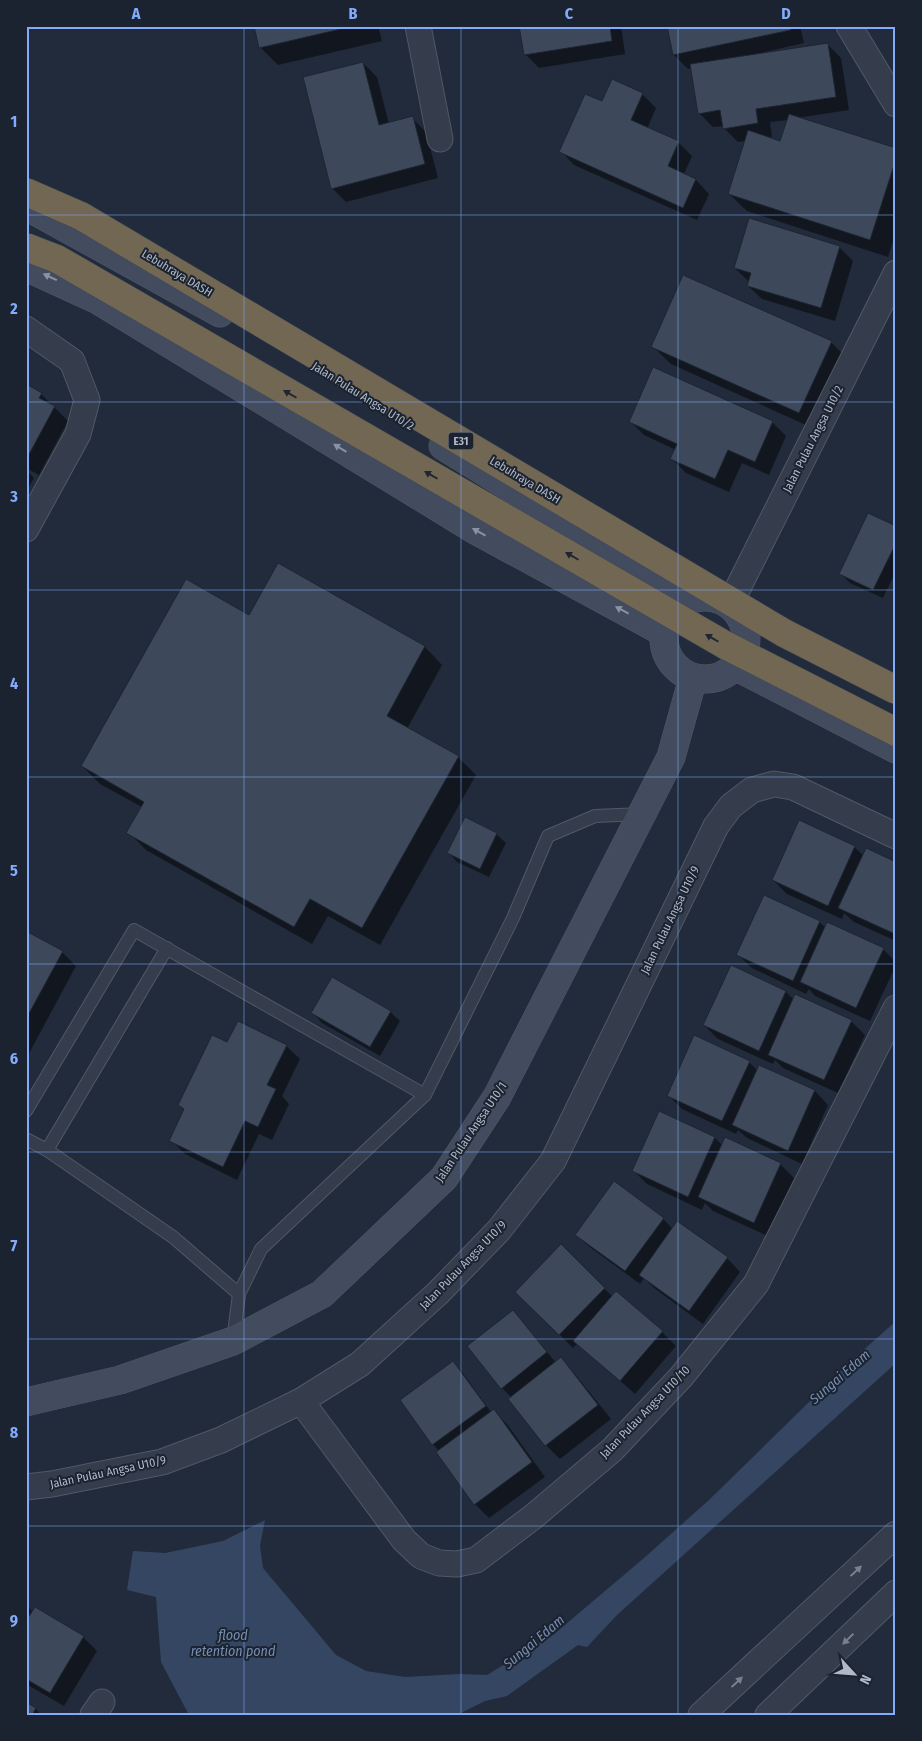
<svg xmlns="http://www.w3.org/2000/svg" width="922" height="1741" font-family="'Fira Sans Condensed',sans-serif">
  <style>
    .water { fill: #354663 }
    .shadow { fill: #0007; fill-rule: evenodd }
    .building { fill: #3d495b; stroke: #1d2532 }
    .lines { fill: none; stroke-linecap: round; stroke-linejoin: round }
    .lane-casing { stroke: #515866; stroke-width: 14 }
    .street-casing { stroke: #515866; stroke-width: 27 }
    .secondary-casing { stroke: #515866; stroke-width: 29 }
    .lane { stroke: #353d4c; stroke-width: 12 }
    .street { stroke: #353d4c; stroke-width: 25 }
    .secondary { stroke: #434c5f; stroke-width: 28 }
    .highway-bridge-casing { stroke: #414856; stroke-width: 29; stroke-linecap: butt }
    .highway-bridge { stroke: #726752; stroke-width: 28 }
    .oneway { fill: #8a92a3 }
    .oneway2 { fill: #1f2632 }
    .oneway3 { fill: #798190 }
    .grid { fill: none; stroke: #82abfb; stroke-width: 1; stroke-opacity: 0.55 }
    .labels { text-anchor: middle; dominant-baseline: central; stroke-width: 4; stroke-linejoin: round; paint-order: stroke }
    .shield { fill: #1b2330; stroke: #848b9a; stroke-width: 1 }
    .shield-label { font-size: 11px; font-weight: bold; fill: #b1b8c7 }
    .street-label { font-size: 12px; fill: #b1b8c7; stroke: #1b2330 }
    .water-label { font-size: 14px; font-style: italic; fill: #778db1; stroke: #1b2330 }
    .neatline { fill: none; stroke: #82abfb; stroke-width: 2 }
    .grid-label { font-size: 16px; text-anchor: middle; font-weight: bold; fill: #82abfb }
  </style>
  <rect width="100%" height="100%" fill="#222b3b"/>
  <!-- water -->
  <path class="water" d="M 896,1321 L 896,1363 L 617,1615 L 587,1647 L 578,1645 L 507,1696 L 485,1701 L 457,1715 L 189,1715 L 161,1662 L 156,1597 L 127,1590 L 133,1551 L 165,1553 L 223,1541 L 265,1520 L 260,1546 L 263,1568 L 336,1655 L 366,1671 L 405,1677 L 460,1674 L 487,1675 L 553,1635 L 644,1558 L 709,1500 L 851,1361 Z"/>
  <!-- shadow -->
  <g class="shadow">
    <path d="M 256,26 L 378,26 L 382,41 L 278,65 L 260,47 Z"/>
    <path d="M 520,26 L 621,26 L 625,54 L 539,68 L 525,54 Z"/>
    <path d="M 668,26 L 800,26 L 804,43 L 765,52 L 765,54 L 827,44 L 841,58 L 849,110 L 797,118 L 896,149 L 896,232 L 888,257 L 747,211 L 729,194 L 746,141 L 738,142 L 724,128 L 724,126 L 713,127 L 699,113 L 692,68 L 688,69 L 674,55 ZM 789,120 L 781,142 L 766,138 L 772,137 L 770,122 Z"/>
    <path d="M 363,63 L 377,77 L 389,124 L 412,118 L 426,132 L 438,178 L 346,202 L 332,188 Z"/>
    <path d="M 642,94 L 656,108 L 647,129 L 678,142 L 692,156 L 684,174 L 696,180 L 709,194 L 697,220 L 574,165 L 561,151 L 602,103 Z"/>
    <path d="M 839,247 L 853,261 L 835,321 L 762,299 L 748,286 L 749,282 L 735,268 Z"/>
    <path d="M 831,342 L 849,360 L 817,430 L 671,364 L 653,347 Z"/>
    <path d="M 26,386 L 41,394 L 68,421 L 39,475 L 26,468 Z"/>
    <path d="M 630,421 L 772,422 L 786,436 L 769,475 L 742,463 L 729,492 L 686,473 L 672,459 L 676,450 L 644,435 Z"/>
    <path d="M 26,470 L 34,478 L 26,492 Z"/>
    <path d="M 896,528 L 896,571 L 883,598 L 850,583 L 841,574 Z"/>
    <path d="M 278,565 L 425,647 L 442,665 L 407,729 L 458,757 L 476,775 L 380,945 L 328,916 L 312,944 L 146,850 L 128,832 L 142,807 L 100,784 L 82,766 L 249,617 Z"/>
    <path d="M 496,834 L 506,843 L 489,877 L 457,862 L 448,852 Z"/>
    <path d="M 854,847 L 864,856 L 896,863 L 896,941 L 854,922 L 844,913 L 842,919 L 787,894 L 773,880 Z"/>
    <path d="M 819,922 L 826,928 L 883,949 L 896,962 L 896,965 L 870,1021 L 815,996 L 809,989 L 806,994 L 752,968 L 738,955 Z"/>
    <path d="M 26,932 L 62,952 L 76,966 L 26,1059 Z"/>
    <path d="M 731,967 L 786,992 L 794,1000 L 851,1021 L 865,1035 L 838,1093 L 783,1068 L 775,1060 L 773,1064 L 718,1039 L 704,1025 Z"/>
    <path d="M 390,1012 L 400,1021 L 380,1056 L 322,1023 L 313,1013 Z"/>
    <path d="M 228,1044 L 286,1046 L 300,1059 L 282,1096 L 289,1104 L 272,1140 L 259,1134 L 237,1180 L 185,1154 L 171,1140 L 185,1111 L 179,1105 Z"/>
    <path d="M 749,1062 L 758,1071 L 760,1066 L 815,1091 L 828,1105 L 802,1164 L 747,1138 L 738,1130 L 736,1134 L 682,1109 L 668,1095 Z"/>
    <path d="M 660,1112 L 715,1138 L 722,1145 L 780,1164 L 794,1178 L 768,1236 L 713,1211 L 705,1203 L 702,1210 L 647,1184 L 633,1170 Z"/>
    <path d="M 663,1219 L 673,1229 L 727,1258 L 740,1272 L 703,1324 L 654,1288 L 644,1278 L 640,1284 L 591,1248 L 577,1235 Z"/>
    <path d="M 561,1246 L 613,1297 L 662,1332 L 676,1346 L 635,1394 L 578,1343 L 573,1348 L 517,1292 Z"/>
    <path d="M 513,1311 L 556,1363 L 561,1359 L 574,1373 L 611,1419 L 560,1459 L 546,1445 L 509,1399 L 511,1397 L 502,1388 Z"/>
    <path d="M 453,1363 L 462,1372 L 491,1412 L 493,1411 L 507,1424 L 545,1477 L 489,1518 L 475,1504 L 437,1452 L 439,1451 L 433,1444 Z"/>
    <path d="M 26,1605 L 33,1612 L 83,1637 L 97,1651 L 64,1706 L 26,1684 Z"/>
    <path d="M 26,1703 L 36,1709 L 41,1715 L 26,1715 Z"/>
  </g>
  <!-- building -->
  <g class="building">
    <path d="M 254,26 L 354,26 L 259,48 Z"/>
    <path d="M 519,26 L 610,26 L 612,41 L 524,55 Z"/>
    <path d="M 667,26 L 790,26 L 791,30 L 673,55 Z"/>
    <path d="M 828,43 L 836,97 L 756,109 L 758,123 L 723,129 L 720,110 L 698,114 L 690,64 Z"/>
    <path d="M 363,62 L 379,125 L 413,116 L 425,164 L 331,189 L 303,77 Z"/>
    <path d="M 612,79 L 643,93 L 631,120 L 679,141 L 668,166 L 696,179 L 683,208 L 559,152 L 585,94 L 602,101 Z"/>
    <path d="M 789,114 L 896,148 L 896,159 L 870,240 L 728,194 L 748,130 L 780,141 Z"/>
    <path d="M 749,218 L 840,246 L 821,308 L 747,286 L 751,273 L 734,268 Z"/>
    <path d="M 683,275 L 832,341 L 799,413 L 651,347 Z"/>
    <path d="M 653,367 L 773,421 L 755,462 L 728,450 L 715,479 L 670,459 L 677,444 L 629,422 Z"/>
    <path d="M 26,384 L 42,393 L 39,398 L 55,406 L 26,460 Z"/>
    <path d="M 868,513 L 896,526 L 896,543 L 873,590 L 839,574 Z"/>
    <path d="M 278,563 L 425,646 L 387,716 L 459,756 L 362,928 L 310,899 L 294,927 L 126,833 L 144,802 L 81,766 L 186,579 L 249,615 Z"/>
    <path d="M 465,817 L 497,833 L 480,869 L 447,853 Z"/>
    <path d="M 799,820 L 855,846 L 828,906 L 772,880 Z"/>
    <path d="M 866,848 L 896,862 L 895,934 L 838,908 Z"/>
    <path d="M 764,895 L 820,921 L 793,981 L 736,955 Z"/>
    <path d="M 827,922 L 884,948 L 856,1008 L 800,982 Z"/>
    <path d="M 26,931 L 63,951 L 26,1019 Z"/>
    <path d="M 731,965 L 786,991 L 759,1051 L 703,1025 Z"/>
    <path d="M 332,977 L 391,1011 L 370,1047 L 311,1013 Z"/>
    <path d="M 795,994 L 852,1020 L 824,1080 L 768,1055 Z"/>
    <path d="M 238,1021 L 287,1045 L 267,1085 L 276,1089 L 258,1127 L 245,1121 L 223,1167 L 169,1141 L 184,1109 L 178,1105 L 212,1035 L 227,1042 Z"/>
    <path d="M 694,1035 L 750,1061 L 722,1121 L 667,1096 Z"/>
    <path d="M 759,1065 L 815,1090 L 788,1151 L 732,1125 Z"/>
    <path d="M 659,1111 L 715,1137 L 688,1197 L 632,1171 Z"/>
    <path d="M 725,1137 L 781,1163 L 754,1223 L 698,1197 Z"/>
    <path d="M 614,1181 L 664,1218 L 625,1271 L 575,1235 Z"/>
    <path d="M 677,1221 L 728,1257 L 689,1311 L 639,1275 Z"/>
    <path d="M 561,1244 L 605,1288 L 559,1335 L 515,1292 Z"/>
    <path d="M 616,1291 L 663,1331 L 620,1381 L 573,1341 Z"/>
    <path d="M 513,1310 L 547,1352 L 501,1389 L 467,1346 Z"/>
    <path d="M 561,1357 L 598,1405 L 545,1446 L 508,1399 Z"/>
    <path d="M 453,1361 L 486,1406 L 432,1445 L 400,1400 Z"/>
    <path d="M 494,1409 L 532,1462 L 474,1505 L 436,1452 Z"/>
    <path d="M 35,1607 L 84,1636 L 50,1693 L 26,1679 L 26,1621 Z"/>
    <path d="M 26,1702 L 36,1708 L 32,1715 L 26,1715 Z"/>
  </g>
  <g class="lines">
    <defs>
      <g id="lane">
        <path d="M 26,1111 L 134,930 L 425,1095"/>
        <path d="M 26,1139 L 47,1150 L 173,1237 L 239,1294"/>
        <path d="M 47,1150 L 167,948"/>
        <path d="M 233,1341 L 239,1294 L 261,1249 L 425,1095 L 513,918 L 548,836 L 595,816 L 642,814"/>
      </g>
      <g id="street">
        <path d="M 418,26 L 440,139"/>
        <path d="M 849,26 L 896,104"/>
        <path d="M 26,329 L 72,361 L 87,400 L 78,434 L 26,529"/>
        <path d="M 730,604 L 896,273"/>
        <path d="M 301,1401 L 404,1540 L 421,1556 L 439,1563 L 457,1564 L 476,1560 L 534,1516 L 612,1450 L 681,1377 L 756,1284 L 896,1008"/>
        <path d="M 26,1487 L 52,1484 L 162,1462 L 221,1440 L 301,1401 L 360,1364 L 438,1293 L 499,1230 L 553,1161 L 716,826 L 731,806 L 752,790 L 774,784 L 793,787 L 896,836"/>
        <path d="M 93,1715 L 102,1702"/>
        <path d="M 701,1715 L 896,1534"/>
        <path d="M 768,1715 L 896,1593"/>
      </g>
      <g id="secondary">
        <path d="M 26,206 L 220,313"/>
        <path d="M 26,267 L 98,300 L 477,531 L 665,633"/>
        <path d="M 443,446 L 692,599"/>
        <circle cx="705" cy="638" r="41"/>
        <path d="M 735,666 L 896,749"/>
        <path d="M 26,1402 L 120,1380 L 233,1341 L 322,1294 L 444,1178 L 497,1097 L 671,757 L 693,678"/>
      </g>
    </defs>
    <!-- lane casing -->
    <use href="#lane" class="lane-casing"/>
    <!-- street casing -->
    <use href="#street" class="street-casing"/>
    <!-- secondary casing -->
    <use href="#secondary" class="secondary-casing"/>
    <!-- lane -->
    <use href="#lane" class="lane"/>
    <!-- street -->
    <use href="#street" class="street"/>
    <!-- secondary -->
    <use href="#secondary" class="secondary"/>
    <defs>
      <g id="highway-bridge">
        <path d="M 26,192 L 81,216 L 784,633 L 896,690"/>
        <path d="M 26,247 L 57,259 L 725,645 L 896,732"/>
      </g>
    </defs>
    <!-- highway-bridge casing -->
    <use href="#highway-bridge" class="highway-bridge-casing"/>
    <!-- highway-bridge -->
    <use href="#highway-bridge" class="highway-bridge"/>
  </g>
  <!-- one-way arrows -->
  <defs><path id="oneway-solid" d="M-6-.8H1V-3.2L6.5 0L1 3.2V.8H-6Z" transform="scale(1.25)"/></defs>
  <g class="oneway">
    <use href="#oneway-solid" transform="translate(50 277) rotate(-155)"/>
    <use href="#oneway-solid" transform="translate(340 448) rotate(-149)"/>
    <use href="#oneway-solid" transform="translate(479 532) rotate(-151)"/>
    <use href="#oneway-solid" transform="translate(622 610) rotate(-152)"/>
  </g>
  <g class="oneway2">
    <use href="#oneway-solid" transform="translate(290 394) rotate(-150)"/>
    <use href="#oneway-solid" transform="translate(431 475) rotate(-150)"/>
    <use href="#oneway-solid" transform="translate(572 556) rotate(-150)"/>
    <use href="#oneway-solid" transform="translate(712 638) rotate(-150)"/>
  </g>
  <g class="oneway3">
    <use href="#oneway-solid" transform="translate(856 1571) rotate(-43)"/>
    <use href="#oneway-solid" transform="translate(848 1639) rotate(136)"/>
    <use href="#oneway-solid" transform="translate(737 1682) rotate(-43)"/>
  </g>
  <!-- grid -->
  <path class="grid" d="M 244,26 L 244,1715M 461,26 L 461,1715M 678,26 L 678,1715M 26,215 L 896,215M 26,402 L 896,402M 26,590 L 896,590M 26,777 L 896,777M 26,964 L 896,964M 26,1152 L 896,1152M 26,1339 L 896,1339M 26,1526 L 896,1526"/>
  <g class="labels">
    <!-- shield labels -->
    <rect class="shield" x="448.5" y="432.5" width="25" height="17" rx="4"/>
    <g class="shield-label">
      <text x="461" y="441">E31</text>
    </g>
    <!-- street labels -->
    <g class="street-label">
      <text transform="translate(177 273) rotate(31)">Lebuhraya DASH</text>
      <text transform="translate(363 396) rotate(32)">Jalan Pulau Angsa U10/2</text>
      <text transform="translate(813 439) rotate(-63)">Jalan Pulau Angsa U10/2</text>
      <text transform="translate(525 480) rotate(31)">Lebuhraya DASH</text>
      <text transform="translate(670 920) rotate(-64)">Jalan Pulau Angsa U10/9</text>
      <text transform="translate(471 1132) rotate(-56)">Jalan Pulau Angsa U10/1</text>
      <text transform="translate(463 1265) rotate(-46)">Jalan Pulau Angsa U10/9</text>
      <text transform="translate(645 1412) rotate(-46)">Jalan Pulau Angsa U10/10</text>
      <text transform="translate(108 1472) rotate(-12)">Jalan Pulau Angsa U10/9</text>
    </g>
    <!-- water labels -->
    <g class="water-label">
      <text transform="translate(840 1377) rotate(-41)">Sungai Edam</text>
      <text x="233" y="1635">flood<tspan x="233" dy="16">retention pond</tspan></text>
      <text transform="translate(534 1642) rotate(-40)">Sungai Edam</text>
    </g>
  </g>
  <!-- border -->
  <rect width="922" height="1741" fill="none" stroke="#1b2330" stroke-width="55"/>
  <!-- north arrow -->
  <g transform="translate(854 1674) rotate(116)" stroke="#1b2330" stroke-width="4" paint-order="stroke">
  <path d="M0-4L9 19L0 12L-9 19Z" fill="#b1b8c7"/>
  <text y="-8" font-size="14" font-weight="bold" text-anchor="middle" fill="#b1b8c7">N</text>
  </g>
  <rect x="28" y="28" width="866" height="1686" class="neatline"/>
  <g class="grid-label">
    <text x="136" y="19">A</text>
    <text x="353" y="19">B</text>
    <text x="569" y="19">C</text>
    <text x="786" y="19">D</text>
    <text x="14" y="127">1</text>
    <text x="14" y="314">2</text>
    <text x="14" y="502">3</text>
    <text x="14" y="689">4</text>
    <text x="14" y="876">5</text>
    <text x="14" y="1064">6</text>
    <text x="14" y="1251">7</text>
    <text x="14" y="1438">8</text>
    <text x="14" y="1626">9</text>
  </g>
</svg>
